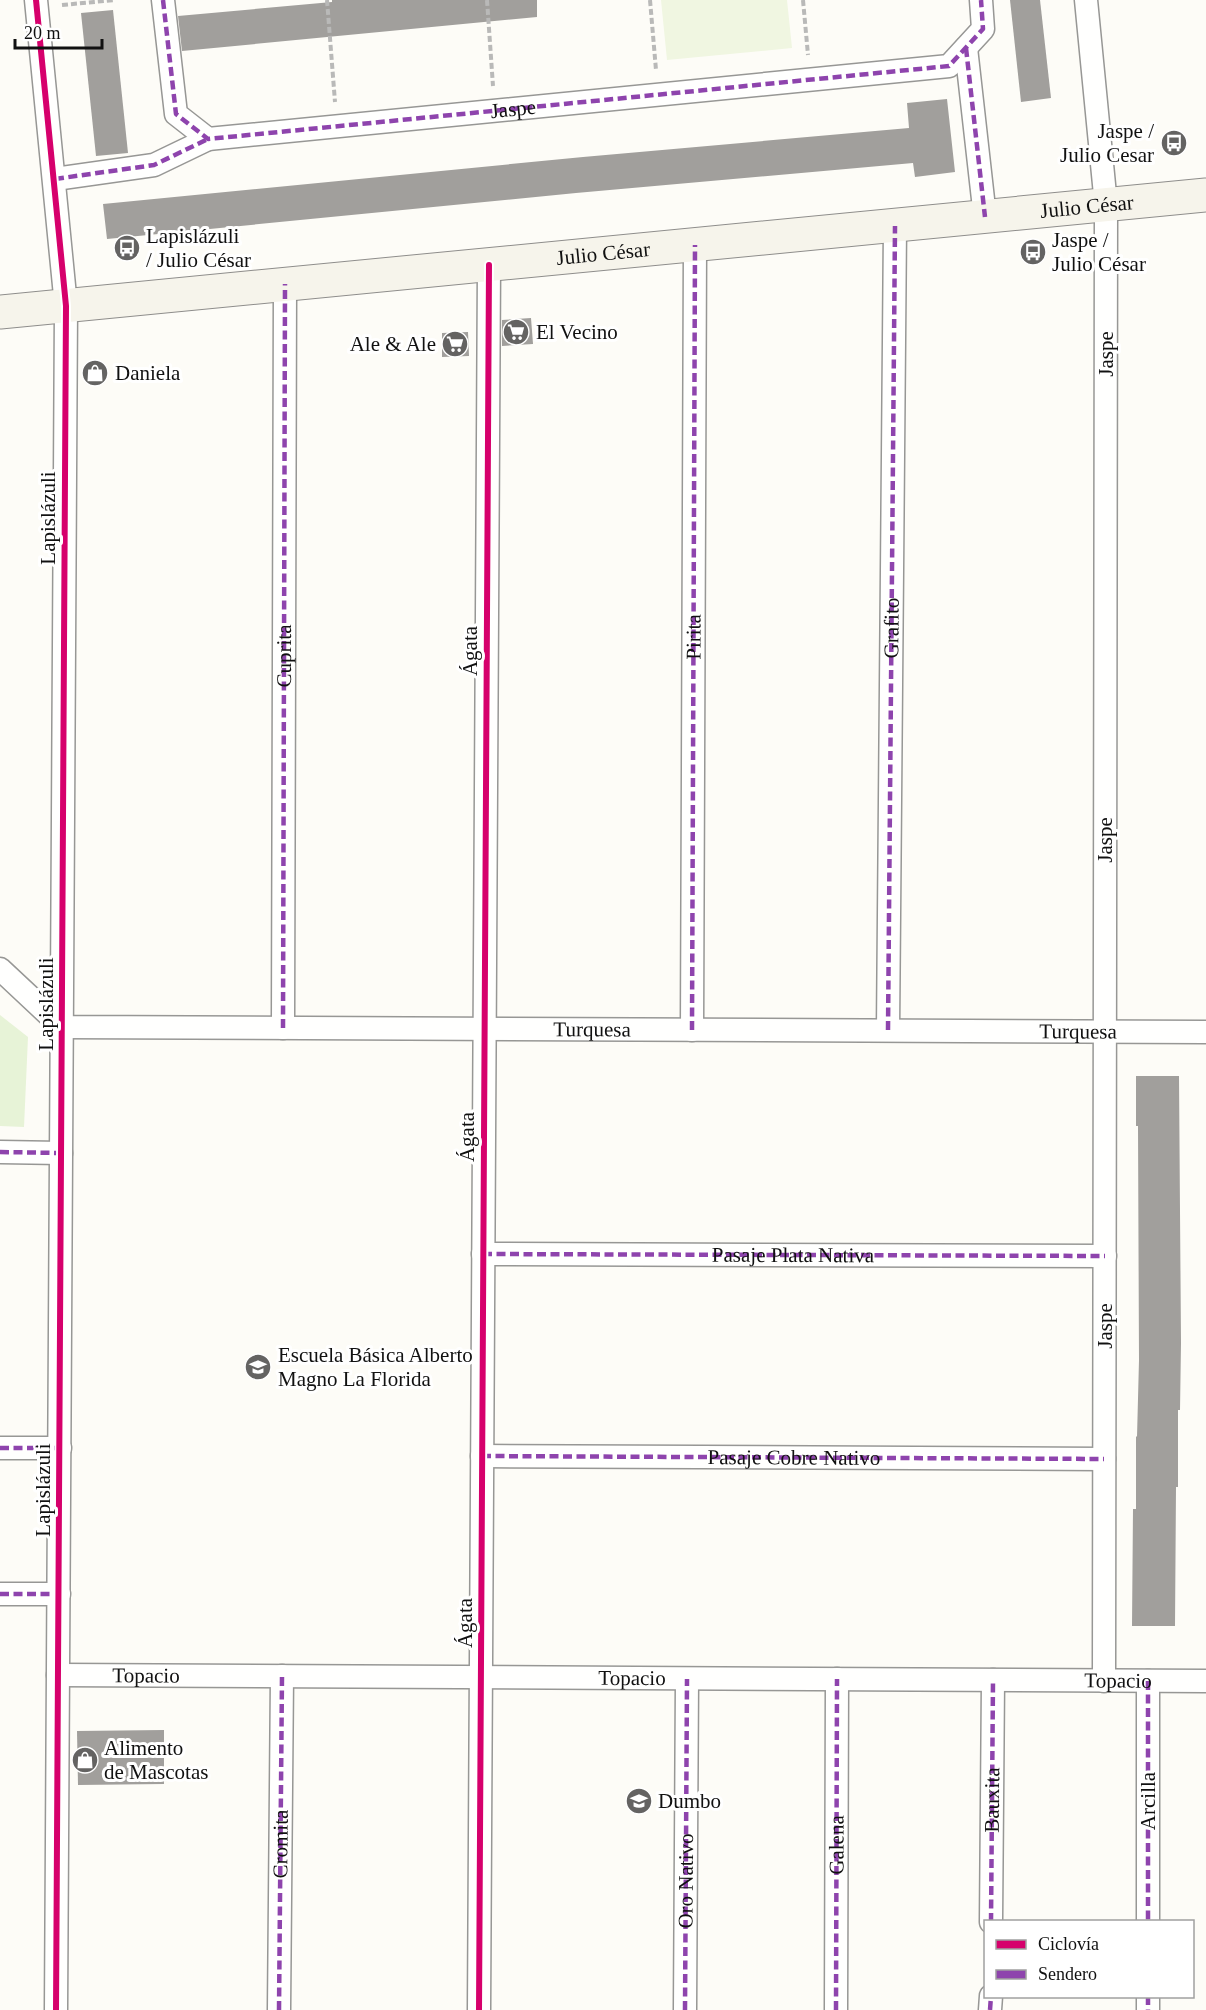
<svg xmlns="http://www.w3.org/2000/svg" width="1206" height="2010" font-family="Georgia,serif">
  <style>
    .green { fill: #e7f3d7 }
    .pitch { fill: #f0f6e1 }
    .building { fill: #a19f9c }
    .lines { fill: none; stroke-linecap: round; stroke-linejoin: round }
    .street-casing { stroke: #979795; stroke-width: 25 }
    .secondary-casing { stroke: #8e8d8b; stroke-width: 35 }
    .path { stroke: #b9b9b8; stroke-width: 4; stroke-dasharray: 6 3; stroke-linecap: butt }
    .street { stroke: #fffffe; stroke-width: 22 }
    .secondary { stroke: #f6f4eb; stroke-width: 33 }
    .quiet { stroke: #8e44ad; stroke-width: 4.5; stroke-dasharray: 9 4.5; stroke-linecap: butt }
    .cycleway-casing { stroke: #fff; stroke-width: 10 }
    .cycleway { stroke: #d6006c; stroke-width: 6 }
    .labels { text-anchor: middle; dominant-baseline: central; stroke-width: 6; stroke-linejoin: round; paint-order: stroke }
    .street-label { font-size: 21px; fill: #111; stroke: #fff }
    .poi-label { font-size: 21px; fill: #111; stroke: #fff; text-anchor: start }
  </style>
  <rect width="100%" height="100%" fill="#fdfcf7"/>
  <!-- green -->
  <path class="green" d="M 0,1015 L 28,1037 L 24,1127 L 0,1126 Z"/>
  <!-- pitch -->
  <path class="pitch" d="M 661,0 L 787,0 L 792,48 L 667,60 Z"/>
  <!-- building -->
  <g class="building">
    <path d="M 332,0 L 537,0 L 537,17 L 182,51 L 178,16 L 332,2 Z"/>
    <path d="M 1010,0 L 1040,0 L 1051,98 L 1021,102 Z"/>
    <path d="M 113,10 L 128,153 L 96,156 L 81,13 Z"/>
    <path d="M 947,99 L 955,172 L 915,177 L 913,163 L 576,193 L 107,239 L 103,204 L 583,157 L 909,128 L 907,103 Z"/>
    <path d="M 531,318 L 533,344 L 502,346 L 502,320 Z"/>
    <path d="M 468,332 L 469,356 L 442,357 L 442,333 Z"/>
    <path d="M 1136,1076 L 1179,1076 L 1181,1343 L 1180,1410 L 1178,1410 L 1178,1487 L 1176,1487 L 1175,1626 L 1132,1626 L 1133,1509 L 1136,1509 L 1136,1436 L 1137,1437 L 1139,1360 L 1138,1126 L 1136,1126 Z"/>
    <path d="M 164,1730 L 164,1784 L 78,1785 L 77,1731 Z"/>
  </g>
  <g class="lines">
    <defs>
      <g id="street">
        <path d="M 36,0 L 66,306 L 56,2010"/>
        <path d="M 163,0 L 176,114 L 208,139 L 949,66 L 983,29 L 981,0"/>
        <path d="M 1086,0 L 1106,205 L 1104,1681"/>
        <path d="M 966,48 L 985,217"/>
        <path d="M 55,179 L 154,165 L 208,139"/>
        <path id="s1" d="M 0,969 L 62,1027 L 1206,1032"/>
        <path d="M 283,1028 L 285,284"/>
        <path d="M 692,1030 L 695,245"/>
        <path id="s2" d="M 888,1030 L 895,226"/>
        <path d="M 0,1152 L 61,1153"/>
        <path d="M 483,1254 L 1105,1256"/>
        <path d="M 0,1448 L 60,1448"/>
        <path id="s3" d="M 482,1456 L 1104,1459"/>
        <path d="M 0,1594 L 59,1594"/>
        <path id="s4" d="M 58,1675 L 1206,1681"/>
        <path d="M 1148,1681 L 1148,1922"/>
        <path id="s5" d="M 991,1922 L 993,1680"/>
        <path d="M 1148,1996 L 1148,2010"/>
        <path id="s6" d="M 279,2010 L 282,1676"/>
        <path d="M 479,2010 L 489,265"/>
        <path id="s7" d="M 685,2010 L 687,1679"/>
        <path id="s8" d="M 836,2010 L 837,1679"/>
        <path d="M 990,2010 L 991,1996"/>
      </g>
      <g id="secondary">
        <path id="s9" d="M 0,312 L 1206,195"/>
      </g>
    </defs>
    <!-- street casing -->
    <use href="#street" class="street-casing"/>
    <!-- secondary casing -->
    <use href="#secondary" class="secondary-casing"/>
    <!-- path -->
    <g class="path">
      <path d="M 327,0 L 335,102"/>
      <path d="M 487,0 L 493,86"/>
      <path d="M 650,0 L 656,70"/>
      <path d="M 803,0 L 808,55"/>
      <path d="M 62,5 L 115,0"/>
    </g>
    <!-- street -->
    <use href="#street" class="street"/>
    <!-- secondary -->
    <use href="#secondary" class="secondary"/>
    <!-- quiet -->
    <g class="quiet">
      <path id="s10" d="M 163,0 L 176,114 L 208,139 L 949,66 L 983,29 L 981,0"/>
      <path d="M 966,48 L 985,217"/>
      <path d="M 55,179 L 154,165 L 208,139"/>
      <path id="s11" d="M 283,1028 L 285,284"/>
      <path id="s12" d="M 692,1030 L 695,245"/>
      <path d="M 888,1030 L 895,226"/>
      <path d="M 0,1152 L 61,1153"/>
      <path id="s13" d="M 483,1254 L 1105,1256"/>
      <path d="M 0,1448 L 60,1448"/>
      <path d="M 482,1456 L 1104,1459"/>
      <path d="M 0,1594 L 59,1594"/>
      <path d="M 1148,1681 L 1148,1922"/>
      <path d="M 991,1922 L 993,1680"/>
      <path d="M 1148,1996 L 1148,2010"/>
      <path d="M 279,2010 L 282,1676"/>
      <path d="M 685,2010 L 687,1679"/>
      <path d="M 836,2010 L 837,1679"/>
      <path d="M 990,2010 L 991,1996"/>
    </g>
    <defs>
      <g id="cycleway">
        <path d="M 36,0 L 66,306 L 56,2010"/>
        <path d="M 479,2010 L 489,265"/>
      </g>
    </defs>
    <!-- cycleway casing -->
    <use href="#cycleway" class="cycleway-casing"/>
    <!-- cycleway -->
    <use href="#cycleway" class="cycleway"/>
  </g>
  <!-- icons -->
  <defs>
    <symbol id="bus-disc" viewBox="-11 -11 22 22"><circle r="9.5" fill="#646362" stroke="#fff"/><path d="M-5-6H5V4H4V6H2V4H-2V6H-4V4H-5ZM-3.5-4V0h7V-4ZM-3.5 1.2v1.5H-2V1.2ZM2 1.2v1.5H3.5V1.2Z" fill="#fff"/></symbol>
    <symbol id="supermarket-disc" viewBox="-11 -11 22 22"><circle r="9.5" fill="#646362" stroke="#fff"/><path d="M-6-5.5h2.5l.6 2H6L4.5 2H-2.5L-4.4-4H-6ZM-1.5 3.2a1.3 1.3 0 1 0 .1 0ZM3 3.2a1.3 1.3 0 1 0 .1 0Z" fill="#fff"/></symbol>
    <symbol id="shop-disc" viewBox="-11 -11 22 22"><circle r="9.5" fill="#646362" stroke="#fff"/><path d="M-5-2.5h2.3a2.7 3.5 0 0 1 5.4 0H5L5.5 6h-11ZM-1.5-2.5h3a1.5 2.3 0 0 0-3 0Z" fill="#fff"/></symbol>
    <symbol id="school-disc" viewBox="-11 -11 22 22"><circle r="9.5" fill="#646362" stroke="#fff"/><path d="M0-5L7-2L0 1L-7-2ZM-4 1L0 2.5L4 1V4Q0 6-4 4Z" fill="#fff"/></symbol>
  </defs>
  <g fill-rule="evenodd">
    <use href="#bus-disc" x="1159" y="128" width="30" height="30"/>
    <use href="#bus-disc" x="112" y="233" width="30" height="30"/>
    <use href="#bus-disc" x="1018" y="237" width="30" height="30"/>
    <use href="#supermarket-disc" x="501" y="317" width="30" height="30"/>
    <use href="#supermarket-disc" x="440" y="329" width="30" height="30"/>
    <use href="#shop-disc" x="80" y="358" width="30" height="30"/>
    <use href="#school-disc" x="243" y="1352" width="30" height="30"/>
    <use href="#shop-disc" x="70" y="1745" width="30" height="30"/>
    <use href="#school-disc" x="624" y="1786" width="30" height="30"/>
  </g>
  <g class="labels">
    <!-- street labels -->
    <g class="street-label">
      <text stroke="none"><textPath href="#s10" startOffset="462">Jaspe</textPath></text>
      <text stroke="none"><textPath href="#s9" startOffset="1092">Julio César</textPath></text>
      <text stroke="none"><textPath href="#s9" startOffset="606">Julio César</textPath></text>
      <text transform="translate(1106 354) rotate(-90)">Jaspe</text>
      <text transform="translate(48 518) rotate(-90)">Lapislázuli</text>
      <text stroke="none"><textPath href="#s2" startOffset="402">Grafito</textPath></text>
      <text stroke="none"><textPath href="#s12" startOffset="393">Pirita</textPath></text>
      <text transform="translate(470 651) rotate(-90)">Ágata</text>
      <text stroke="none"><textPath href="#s11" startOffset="372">Cuprita</textPath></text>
      <text transform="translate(1105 840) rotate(-90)">Jaspe</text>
      <text transform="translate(46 1004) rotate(-90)">Lapislázuli</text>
      <text stroke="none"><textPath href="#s1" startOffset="615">Turquesa</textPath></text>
      <text stroke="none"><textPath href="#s1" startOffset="1101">Turquesa</textPath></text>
      <text transform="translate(467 1137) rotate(-90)">Ágata</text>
      <text stroke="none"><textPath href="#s13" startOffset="310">Pasaje Plata Nativa</textPath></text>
      <text transform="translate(1105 1326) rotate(-90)">Jaspe</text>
      <text stroke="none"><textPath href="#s3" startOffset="312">Pasaje Cobre Nativo</textPath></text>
      <text transform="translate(43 1490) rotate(-90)">Lapislázuli</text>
      <text transform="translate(465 1623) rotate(-90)">Ágata</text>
      <text stroke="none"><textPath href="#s4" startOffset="88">Topacio</textPath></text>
      <text stroke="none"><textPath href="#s4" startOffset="574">Topacio</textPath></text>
      <text stroke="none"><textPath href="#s4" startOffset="1060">Topacio</textPath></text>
      <text stroke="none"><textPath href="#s5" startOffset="122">Bauxita</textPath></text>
      <text transform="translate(1148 1801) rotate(-90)">Arcilla</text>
      <text stroke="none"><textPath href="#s6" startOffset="166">Cromita</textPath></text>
      <text stroke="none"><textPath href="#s8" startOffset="165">Galena</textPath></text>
      <text stroke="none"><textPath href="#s7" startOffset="129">Oro Nativo</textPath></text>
    </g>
    <!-- poi labels -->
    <g class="poi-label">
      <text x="1154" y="131" text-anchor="end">Jaspe /<tspan x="1154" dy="24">Julio Cesar</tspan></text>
      <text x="146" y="236">Lapislázuli<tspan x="146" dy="24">/ Julio César</tspan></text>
      <text x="1052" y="240">Jaspe /<tspan x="1052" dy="24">Julio César</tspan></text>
      <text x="536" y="332">El Vecino</text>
      <text x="436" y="344" text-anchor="end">Ale &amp; Ale</text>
      <text x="115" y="373">Daniela</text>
      <text x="278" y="1355">Escuela Básica Alberto<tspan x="278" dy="24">Magno La Florida</tspan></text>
      <text x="104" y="1748">Alimento<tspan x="104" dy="24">de Mascotas</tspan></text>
      <text x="658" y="1801">Dumbo</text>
    </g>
  </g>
  <!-- legend -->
  <rect x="984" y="1920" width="210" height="78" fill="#ffffff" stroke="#a0a0a0" stroke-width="1.5"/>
  <rect x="996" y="1940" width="30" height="9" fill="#d6006c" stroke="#a0a0a0" stroke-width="1.5"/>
  <text x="1038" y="1950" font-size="18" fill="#111111">Ciclovía</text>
  <rect x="996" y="1970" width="30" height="9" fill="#8e44ad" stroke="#a0a0a0" stroke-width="1.5"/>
  <text x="1038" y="1980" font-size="18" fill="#111111">Sendero</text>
  <!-- scale -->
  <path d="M15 39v9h87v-9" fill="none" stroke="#111111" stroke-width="3"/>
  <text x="24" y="39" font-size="18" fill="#111111" stroke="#ffffff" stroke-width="4.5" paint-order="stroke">20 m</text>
</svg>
